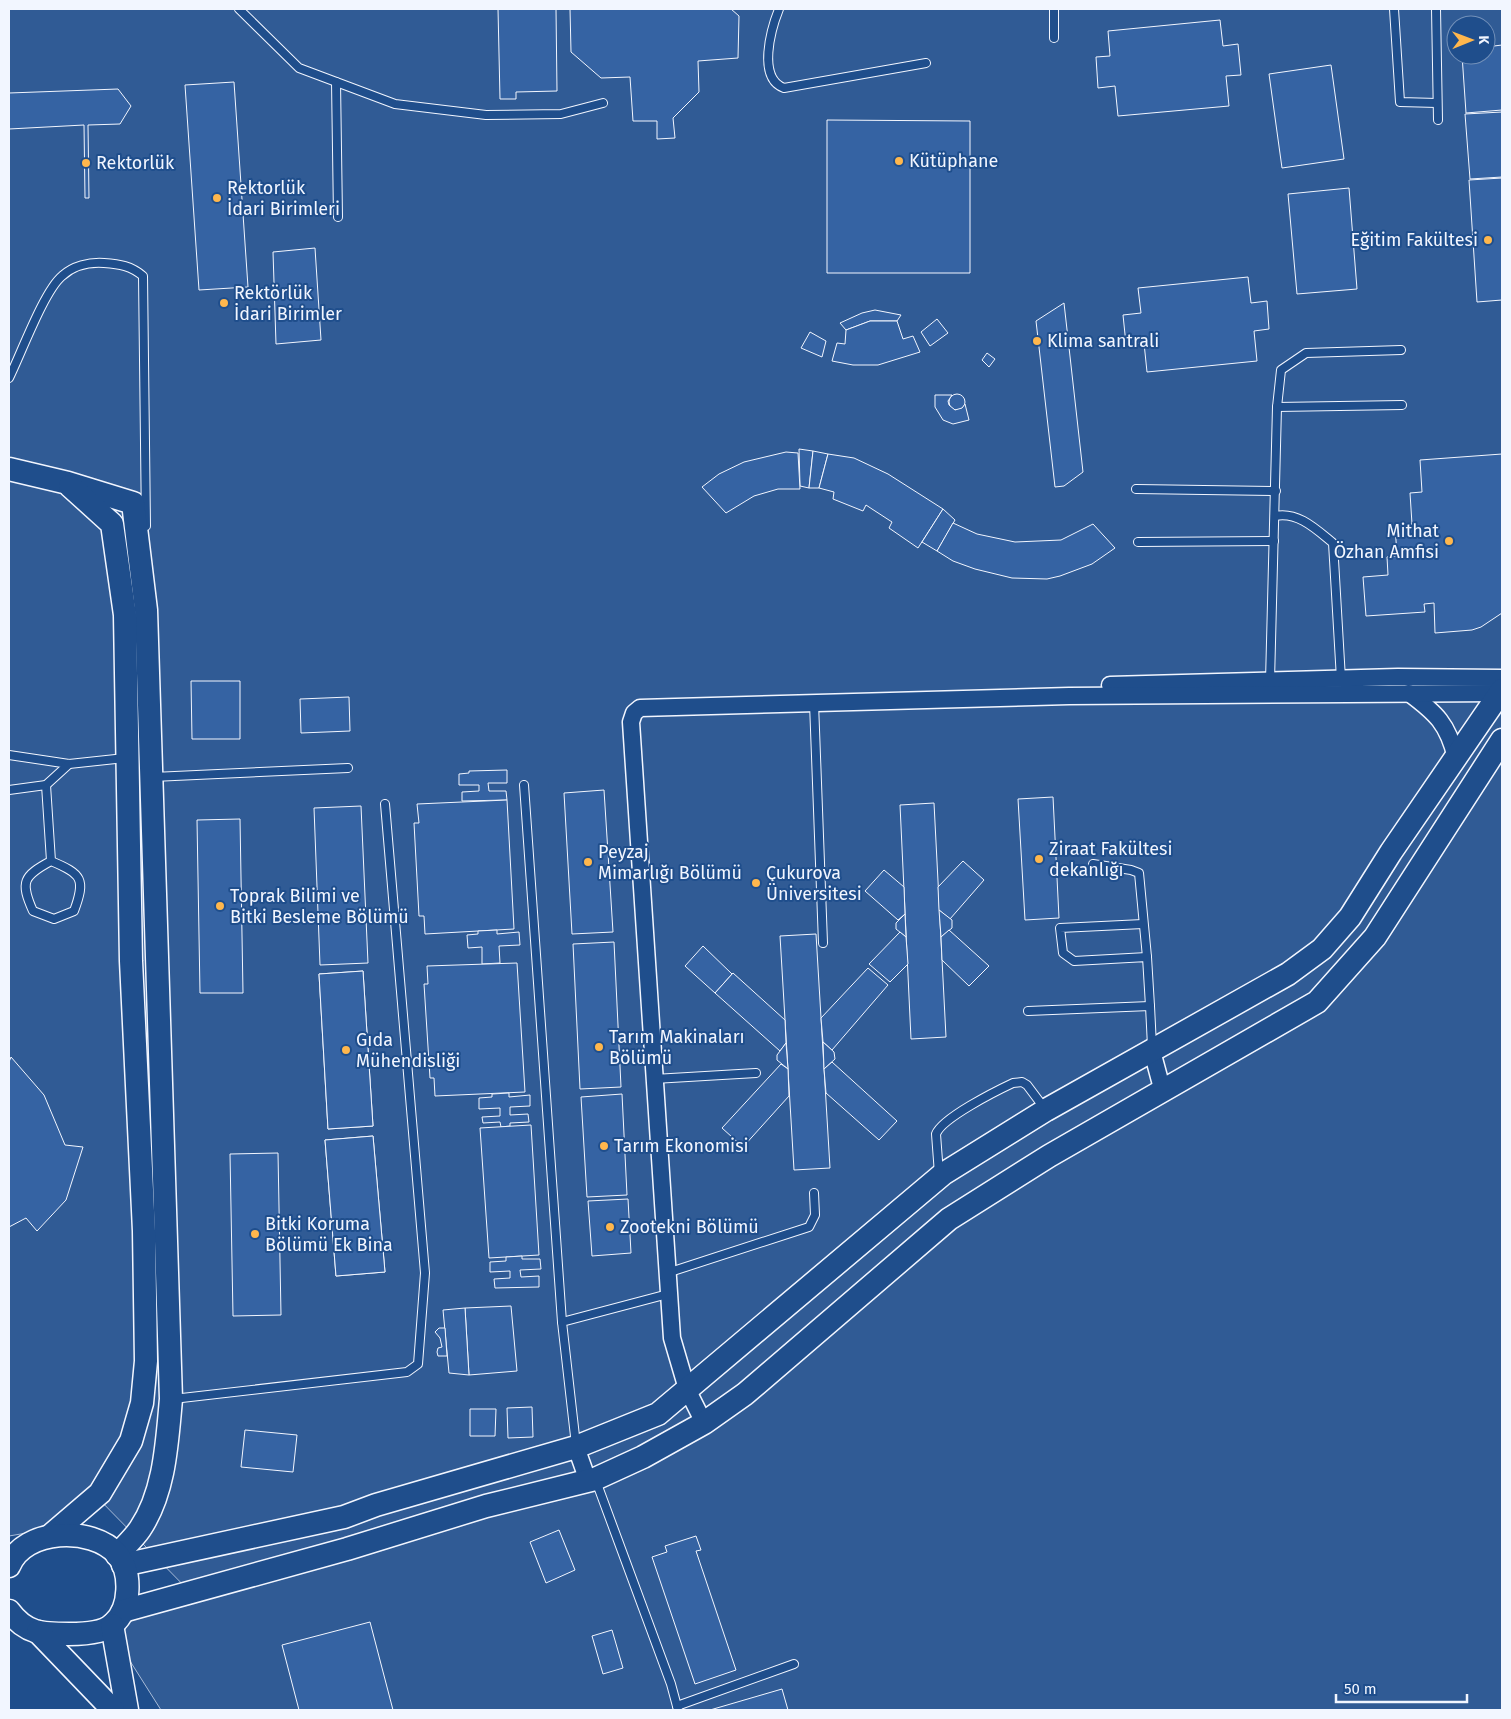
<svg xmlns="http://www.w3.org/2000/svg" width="1511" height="1719" font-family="'Fira Sans',sans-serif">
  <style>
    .built { fill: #305b95; stroke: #a8bbd7; fill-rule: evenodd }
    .building { fill: #3563a3; stroke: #f2f6ff }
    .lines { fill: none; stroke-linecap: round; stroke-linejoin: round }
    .lane-casing { stroke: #f2f6ff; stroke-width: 10 }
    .street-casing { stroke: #f2f6ff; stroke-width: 19 }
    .secondary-casing { stroke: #f2f6ff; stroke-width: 25 }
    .lane { stroke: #1f4e8c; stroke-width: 8 }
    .street { stroke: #1f4e8c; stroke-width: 16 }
    .secondary { stroke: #1f4e8c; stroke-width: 22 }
    .poi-dot { fill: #ffb74d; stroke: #1f4e8c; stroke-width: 2 }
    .labels { text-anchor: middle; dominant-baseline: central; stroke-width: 4; stroke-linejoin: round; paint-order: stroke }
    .poi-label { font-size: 18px; fill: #f2f6ff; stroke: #1f4e8c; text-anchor: start }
  </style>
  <rect width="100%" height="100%" fill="#1f4e8c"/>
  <!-- built -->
  <path class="built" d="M 9,9 L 1502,9 L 1502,1710 L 161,1710 L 123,1650 L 112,1625 L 197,1599 L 89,1489 L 44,1530 L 9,1536 ZM 1456,25 L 1486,25 L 1486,55 L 1456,55 Z"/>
  <!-- building -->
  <g class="building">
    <path d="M 498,9 L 556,9 L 557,91 L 516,92 L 516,99 L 500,99 Z"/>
    <path d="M 570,9 L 731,9 L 739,16 L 738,58 L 698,61 L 699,92 L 673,118 L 675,138 L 657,139 L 657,121 L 633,121 L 630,77 L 601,78 L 571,52 Z"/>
    <path d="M 1220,20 L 1223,46 L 1238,44 L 1241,75 L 1226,76 L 1229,106 L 1118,116 L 1115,86 L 1098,88 L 1096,57 L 1110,56 L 1108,31 Z"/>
    <path d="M 1502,45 L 1502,110 L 1466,113 L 1462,55 L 1486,55 L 1486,47 Z"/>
    <path d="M 1331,65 L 1344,159 L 1282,168 L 1269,74 Z"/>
    <path d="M 234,82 L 248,287 L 199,290 L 185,85 Z"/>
    <path d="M 118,89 L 131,106 L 120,124 L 88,125 L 89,198 L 85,198 L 84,125 L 9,129 L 9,93 Z"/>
    <path d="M 1502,112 L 1502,177 L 1470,179 L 1465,114 Z"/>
    <path d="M 827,120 L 970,121 L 970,273 L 827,273 Z"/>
    <path d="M 1502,178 L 1502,300 L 1477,302 L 1469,180 Z"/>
    <path d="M 1349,188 L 1357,289 L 1297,294 L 1288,194 Z"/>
    <path d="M 315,248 L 321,340 L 276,344 L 273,252 Z"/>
    <path d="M 1248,277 L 1251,303 L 1267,301 L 1269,329 L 1254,331 L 1257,361 L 1147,372 L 1144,343 L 1126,344 L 1123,315 L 1141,313 L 1138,288 Z"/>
    <path d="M 1064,303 L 1083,472 L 1064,486 L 1055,487 L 1036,321 Z"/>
    <path d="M 875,310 L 901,315 L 897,321 L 870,321 L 846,330 L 840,323 L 862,313 Z"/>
    <path d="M 937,319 L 948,333 L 930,346 L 921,332 Z"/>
    <path d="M 870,321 L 897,321 L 903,339 L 913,336 L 920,352 L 878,365 L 853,365 L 832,361 L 837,343 L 845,344 L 846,330 Z"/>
    <path d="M 810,332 L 826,341 L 822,357 L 801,348 Z"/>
    <path d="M 987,353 L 995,359 L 989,367 L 982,360 Z"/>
    <circle cx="957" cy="402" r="8"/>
    <path d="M 935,395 L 952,395 L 948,401 L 949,405 L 955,410 L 962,408 L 965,404 L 969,420 L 953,424 L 943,420 L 935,407 Z"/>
    <path d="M 799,449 L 813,451 L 809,488 L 800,486 Z"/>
    <path d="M 813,451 L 828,454 L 819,488 L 809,488 Z"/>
    <path d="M 786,452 L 798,453 L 800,489 L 778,489 L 754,496 L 726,513 L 702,487 L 719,474 L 744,462 Z"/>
    <path d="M 828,454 L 854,458 L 888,474 L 943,509 L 918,548 L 889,528 L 892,522 L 872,509 L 866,505 L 863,511 L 833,499 L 834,492 L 819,488 Z"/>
    <path d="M 1502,454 L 1502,613 L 1481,627 L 1472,630 L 1435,633 L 1434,603 L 1424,604 L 1425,612 L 1366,616 L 1363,577 L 1388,575 L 1387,557 L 1397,556 L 1395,525 L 1412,524 L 1410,493 L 1422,492 L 1420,460 Z"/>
    <path d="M 943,509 L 955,520 L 937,551 L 922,542 Z"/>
    <path d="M 953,523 L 977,534 L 1015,542 L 1061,540 L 1093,524 L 1115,548 L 1092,564 L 1060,576 L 1047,579 L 1012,578 L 975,569 L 953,561 L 937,551 Z"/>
    <path d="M 191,681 L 240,681 L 240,739 L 192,739 Z"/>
    <path d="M 349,697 L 350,731 L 301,733 L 300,699 Z"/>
    <path d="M 507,770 L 507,783 L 488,783 L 489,791 L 506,791 L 507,800 L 462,801 L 462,792 L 479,791 L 479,785 L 459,785 L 459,774 L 469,773 L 469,771 Z"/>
    <path d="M 604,790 L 613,932 L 572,934 L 564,793 Z"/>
    <path d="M 1053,797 L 1059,918 L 1025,920 L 1018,799 Z"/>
    <path d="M 507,800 L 514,929 L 425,934 L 424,916 L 419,916 L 414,823 L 419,823 L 417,804 Z"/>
    <path d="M 934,803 L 946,1037 L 911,1039 L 900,805 Z"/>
    <path d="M 361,806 L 368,963 L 320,965 L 314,808 Z"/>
    <path d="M 240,819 L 243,993 L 200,993 L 197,820 Z"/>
    <path d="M 963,861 L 984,880 L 950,919 L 939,910 L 938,887 Z"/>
    <path d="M 884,870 L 904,887 L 905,914 L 898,920 L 865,891 Z"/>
    <path d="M 939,910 L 952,920 L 952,928 L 941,937 Z"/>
    <path d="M 905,914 L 906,937 L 896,929 L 896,923 Z"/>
    <path d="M 497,930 L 497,934 L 519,932 L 520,945 L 499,946 L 500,963 L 482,964 L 482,947 L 468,948 L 467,935 L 478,934 L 478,931 Z"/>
    <path d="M 949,930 L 989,966 L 969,986 L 942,960 L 941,937 Z"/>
    <path d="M 900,932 L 906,937 L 908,964 L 890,982 L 869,964 Z"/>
    <path d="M 816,934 L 830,1168 L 794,1170 L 780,936 Z"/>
    <path d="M 614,942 L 621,1087 L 580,1089 L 573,944 Z"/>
    <path d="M 703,946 L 732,974 L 715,993 L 685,966 Z"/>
    <path d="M 517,963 L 525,1092 L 435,1096 L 434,1078 L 430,1078 L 424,984 L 428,984 L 427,966 Z"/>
    <path d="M 868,968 L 888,985 L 832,1050 L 823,1042 L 821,1018 Z"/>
    <path d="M 363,971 L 373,1126 L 328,1129 L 319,974 Z"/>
    <path d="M 363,971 L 373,1126 L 328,1129 L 319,974 Z"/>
    <path d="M 733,973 L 785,1020 L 786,1043 L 780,1051 L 715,993 Z"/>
    <path d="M 823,1042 L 834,1052 L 835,1059 L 824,1069 Z"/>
    <path d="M 786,1043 L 788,1069 L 777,1060 L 777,1055 Z"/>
    <path d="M 11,1057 L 44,1095 L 65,1145 L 83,1147 L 66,1200 L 37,1231 L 26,1218 L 9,1227 L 9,1062 Z"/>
    <path d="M 832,1062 L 897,1121 L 879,1140 L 826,1093 L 824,1069 Z"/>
    <path d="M 781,1064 L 788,1069 L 789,1096 L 743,1147 L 722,1128 Z"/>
    <path d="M 509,1093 L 509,1097 L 530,1095 L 530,1106 L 510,1107 L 510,1115 L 528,1114 L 529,1122 L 510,1123 L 510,1126 L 501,1127 L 500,1122 L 483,1123 L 482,1117 L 500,1116 L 500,1108 L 479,1109 L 479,1098 L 492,1097 L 492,1094 Z"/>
    <path d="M 622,1094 L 627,1195 L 587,1197 L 581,1097 Z"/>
    <path d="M 531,1125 L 539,1255 L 489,1258 L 480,1128 Z"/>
    <path d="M 373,1136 L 385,1272 L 336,1276 L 325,1140 Z"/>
    <path d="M 373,1136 L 385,1272 L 336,1276 L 325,1140 Z"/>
    <path d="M 278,1153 L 281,1315 L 233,1316 L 230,1154 Z"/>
    <path d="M 628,1199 L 631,1253 L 592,1256 L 588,1201 Z"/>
    <path d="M 522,1256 L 522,1259 L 540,1259 L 541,1269 L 520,1270 L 521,1277 L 539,1276 L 539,1287 L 495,1288 L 494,1279 L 510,1278 L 510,1271 L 490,1272 L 490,1262 L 506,1261 L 506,1257 Z"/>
    <path d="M 511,1306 L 517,1371 L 469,1375 L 465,1308 Z"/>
    <path d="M 465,1308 L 469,1375 L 449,1373 L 443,1310 Z"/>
    <path d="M 439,1328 L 445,1328 L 447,1356 L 438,1356 L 437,1352 L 438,1348 L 442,1347 L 440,1338 L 435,1332 Z"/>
    <path d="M 532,1407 L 533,1437 L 508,1438 L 507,1408 Z"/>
    <path d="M 470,1409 L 496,1409 L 495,1436 L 470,1436 Z"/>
    <path d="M 245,1430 L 297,1435 L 293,1472 L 241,1467 Z"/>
    <path d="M 559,1530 L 575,1570 L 546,1583 L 530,1542 Z"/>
    <path d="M 696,1536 L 701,1550 L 696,1551 L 736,1670 L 695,1684 L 652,1557 L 667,1552 L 665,1546 Z"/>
    <path d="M 370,1622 L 393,1710 L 299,1710 L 282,1645 Z"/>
    <path d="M 612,1630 L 623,1668 L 603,1674 L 592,1636 Z"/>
    <path d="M 782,1689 L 788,1710 L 710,1710 Z"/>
  </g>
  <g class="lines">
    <defs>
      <g id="lane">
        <path d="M 239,9 L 299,68 L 395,104 L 486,115 L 561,114 L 603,103"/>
        <path d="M 779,9 C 771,29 757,78 784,88 L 926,63"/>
        <path d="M 1394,9 L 1400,102 L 1437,103"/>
        <path d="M 1436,9 L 1438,120"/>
        <path d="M 1054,38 L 1054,9"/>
        <path d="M 336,82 L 338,217"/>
        <path d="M 9,378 C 21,354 44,291 62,276 C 73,266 89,262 104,263 C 120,264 131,266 143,276 L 146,526"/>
        <path d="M 1277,407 L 1402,405"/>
        <path d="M 1136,489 L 1276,491"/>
        <path d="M 1275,516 C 1298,511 1317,530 1333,543 L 1341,679"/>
        <path d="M 1138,542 L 1274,541"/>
        <path d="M 1270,681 L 1277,407 L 1281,370 L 1306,353 L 1401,350"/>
        <path d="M 814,703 L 823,943"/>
        <path d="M 9,755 L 69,764 L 125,758"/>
        <path d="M 153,777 L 348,768"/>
        <path d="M 46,785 L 51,861 C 82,874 86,879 74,911 L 54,919 L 33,911 C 20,882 23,876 51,861"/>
        <path d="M 524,785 L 562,1322"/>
        <path d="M 9,790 L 46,785 L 69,764"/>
        <path d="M 1093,864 L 1131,870 L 1139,873 L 1147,957"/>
        <path d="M 1143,924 L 1060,928 L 1063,953 L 1074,961 L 1147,957 L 1150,1006"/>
        <path d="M 1028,1011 L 1150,1006 L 1152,1046"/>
        <path d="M 654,1079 L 756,1073"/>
        <path d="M 939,1174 L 936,1134 C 942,1118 996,1091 1013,1083 L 1022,1082 L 1027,1085 L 1045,1109"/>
        <path d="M 667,1273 L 809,1227 L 815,1215 L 814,1193"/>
        <path d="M 173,1399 L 407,1372 L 418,1364 L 425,1273 L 385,804"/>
        <path d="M 576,1445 L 562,1322 L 668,1294"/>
        <path d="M 596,1481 L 671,1684 L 678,1710"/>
        <path d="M 677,1706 L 794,1664"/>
      </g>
      <g id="street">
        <path d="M 1110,685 L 1398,677 L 1502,678"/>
        <path d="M 1409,693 C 1436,713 1448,724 1456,758"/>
        <path d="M 1152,1051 L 1163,1092"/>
        <path d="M 704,1423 L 687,1389 L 672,1338 L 631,722 L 634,713 L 640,708 L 1069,696 L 1500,693"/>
        <path d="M 576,1447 L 588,1481"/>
      </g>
      <g id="secondary">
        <path d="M 9,469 L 68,483 L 133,503 L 146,610 L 171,1399 C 167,1442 165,1492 140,1529 C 134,1538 125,1546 117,1555"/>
        <path d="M 51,1535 L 100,1493 L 131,1441 L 142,1403 L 146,1361 L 144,1231 L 131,961 L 125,615 L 112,524 L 70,486"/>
        <path d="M 123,1565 L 344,1517 L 376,1505 L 576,1447 L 658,1414 L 943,1174 L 1046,1110 L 1288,974 L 1322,949 L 1350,917 L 1391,852 L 1502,690"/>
        <path d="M 9,1566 C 24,1528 92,1526 117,1554 C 132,1572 131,1609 113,1624 C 104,1633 81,1634 69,1634 C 42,1634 26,1634 9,1611"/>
        <path d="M 123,1611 L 347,1549 L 486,1506 L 595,1479 L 643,1457 L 704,1423 L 745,1394 L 949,1219 L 1049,1156 L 1317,1002 L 1375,937 L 1502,740"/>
        <path d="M 112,1625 L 127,1710"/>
        <path d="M 38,1632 L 113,1710"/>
      </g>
    </defs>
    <!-- lane casing -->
    <use href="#lane" class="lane-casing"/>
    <!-- street casing -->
    <use href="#street" class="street-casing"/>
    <!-- secondary casing -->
    <use href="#secondary" class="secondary-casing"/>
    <!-- lane -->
    <use href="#lane" class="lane"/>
    <!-- street -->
    <use href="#street" class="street"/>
    <!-- secondary -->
    <use href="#secondary" class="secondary"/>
  </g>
  <!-- markers -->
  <g class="poi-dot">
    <circle cx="899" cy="161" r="5"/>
    <circle cx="86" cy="163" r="5"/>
    <circle cx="217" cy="198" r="5"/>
    <circle cx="1488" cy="240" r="5"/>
    <circle cx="224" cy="303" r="5"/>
    <circle cx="1037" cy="341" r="5"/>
    <circle cx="1449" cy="541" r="5"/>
    <circle cx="1039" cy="859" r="5"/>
    <circle cx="588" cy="862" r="5"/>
    <circle cx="756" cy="883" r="5"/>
    <circle cx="220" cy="906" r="5"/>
    <circle cx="599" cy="1047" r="5"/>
    <circle cx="346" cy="1050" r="5"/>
    <circle cx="604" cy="1146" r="5"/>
    <circle cx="610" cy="1227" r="5"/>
    <circle cx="255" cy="1234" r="5"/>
  </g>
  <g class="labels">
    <!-- poi labels -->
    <g class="poi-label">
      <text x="909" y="161">Kütüphane</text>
      <text x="96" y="163">Rektorlük</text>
      <text x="227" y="188">Rektorlük<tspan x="227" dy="21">İdari Birimleri</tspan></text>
      <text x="1478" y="240" text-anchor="end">Eğitim Fakültesi</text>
      <text x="234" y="293">Rektörlük<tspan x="234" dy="21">İdari Birimler</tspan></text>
      <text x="1047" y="341">Klima santrali</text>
      <text x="1439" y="531" text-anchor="end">Mithat<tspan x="1439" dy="21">Özhan Amfisi</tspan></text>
      <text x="1049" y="849">Ziraat Fakültesi<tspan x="1049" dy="21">dekanlığı</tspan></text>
      <text x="598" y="852">Peyzaj<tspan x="598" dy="21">Mimarlığı Bölümü</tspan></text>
      <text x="766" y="873">Çukurova<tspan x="766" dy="21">Üniversitesi</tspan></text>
      <text x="230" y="896">Toprak Bilimi ve<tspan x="230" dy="21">Bitki Besleme Bölümü</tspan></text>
      <text x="609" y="1037">Tarım Makinaları<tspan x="609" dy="21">Bölümü</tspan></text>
      <text x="356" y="1040">Gıda<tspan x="356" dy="21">Mühendisliği</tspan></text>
      <text x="614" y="1146">Tarım Ekonomisi</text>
      <text x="265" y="1224">Bitki Koruma<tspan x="265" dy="21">Bölümü Ek Bina</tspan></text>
      <text x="620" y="1227">Zootekni Bölümü</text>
    </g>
  </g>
  <!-- border -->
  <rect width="1511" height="1719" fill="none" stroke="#f2f6ff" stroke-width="20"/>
  <!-- north arrow -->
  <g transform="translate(1471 40) rotate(89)"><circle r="24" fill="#1f4e8c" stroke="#7391ba"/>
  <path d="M0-4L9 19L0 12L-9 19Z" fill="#ffb74d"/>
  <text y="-8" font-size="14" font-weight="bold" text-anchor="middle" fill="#f2f6ff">K</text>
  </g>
  <!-- scale -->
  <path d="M1336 1694v8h131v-8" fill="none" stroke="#f2f6ff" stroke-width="2.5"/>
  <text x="1344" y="1694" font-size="15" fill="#f2f6ff" stroke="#1f4e8c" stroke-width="4" paint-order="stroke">50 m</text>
</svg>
